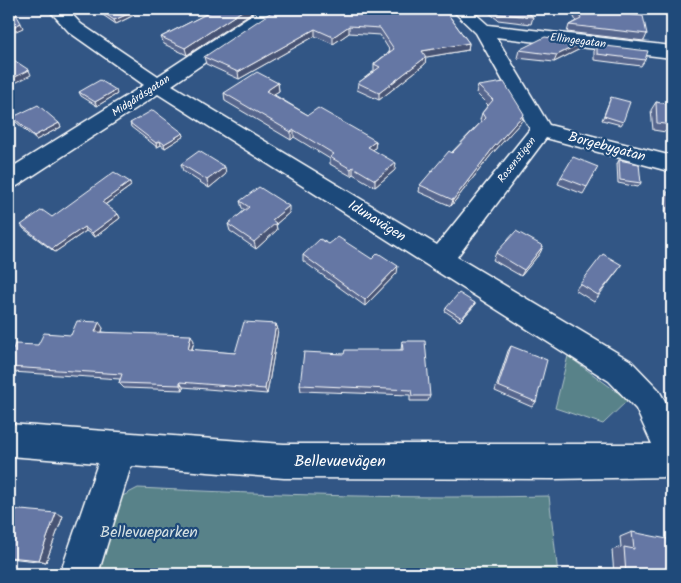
<svg xmlns="http://www.w3.org/2000/svg" width="681" height="583" font-family="Kalam,sans-serif">
  <style>
    .green { fill: #588289; stroke: #acc0c4 }
    .lines { fill: none; stroke-linecap: round; stroke-linejoin: round }
    .minor-casing { stroke: #fff; stroke-width: 3 }
    .minor { fill: #1f4a7a; fill-rule: evenodd }
    .wall { fill: #57668d; stroke: #fff }
    .shaded-wall { fill: #475373; stroke: #fff }
    .building { fill: #6577a4; stroke: #fff }
    .labels { text-anchor: middle; dominant-baseline: central; stroke-width: 4.5; stroke-linejoin: round; paint-order: stroke }
    .far-street-label { font-size: 11px; fill: #fff; stroke: #1f4a7a }
    .street-label { font-size: 14px; fill: #fff; stroke: #1f4a7a }
    .near-street-label { font-size: 16px; fill: #fff; stroke: #1f4a7a }
    .near-park-label { font-size: 16px; fill: #d5e0e2; stroke: #1f4a7a }
  </style>
  <rect width="100%" height="100%" fill="#325685"/>
  <filter id="ink" filterUnits="userSpaceOnUse"><feTurbulence type="fractalNoise" baseFrequency=".02" numOctaves="2"/><feDisplacementMap in="SourceGraphic" scale="10" xChannelSelector="R" yChannelSelector="G"/><feConvolveMatrix kernelMatrix="1 2 1 2 8 2 1 2 1" color-interpolation-filters="sRGB"/></filter>
  <g filter="url(#ink)">
    <!-- green -->
    <g class="green">
      <path d="M 568,356 L 628,400 L 603,424 L 555,408 Z"/>
      <path d="M 138,488 C 275,495 412,499 549,496 L 558,574 L 88,574 L 111,502 Z"/>
    </g>
    <g class="lines">
      <defs>
        <path id="minor" d="M 48,9 L 67,9 L 81,24 L 158,76 L 260,9 L 280,9 L 277,13 L 172,85 L 437,245 L 530,129 L 476,33 L 451,9 L 470,9 L 488,25 L 672,46 L 672,58 L 496,37 L 549,125 L 672,156 L 672,172 L 546,138 L 457,257 L 631,361 L 658,389 L 672,413 L 672,477 L 553,479 L 284,478 L 131,466 L 98,574 L 60,574 L 98,463 L 9,456 L 9,424 L 284,444 L 652,444 L 636,409 L 609,381 L 158,94 L 17,186 L 9,188 L 9,169 L 144,85 L 69,32 Z"/>
      </defs>
      <!-- minor casing -->
      <use href="#minor" class="minor-casing"/>
      <!-- minor -->
      <use href="#minor" class="minor"/>
    </g>
    <!-- wall -->
    <g class="wall">
      <path d="M 94,9 L 128,9 L 134,15 L 116,24 Z"/>
      <path d="M 216,9 L 187,55 L 164,44 L 161,37 Z"/>
      <path d="M 328,9 L 451,9 L 445,10 L 469,43 L 468,50 L 426,57 L 425,64 L 379,100 L 357,90 L 358,83 L 374,71 L 374,64 L 390,51 L 380,35 L 349,33 L 333,44 L 315,36 L 239,79 L 206,64 L 204,57 L 328,10 Z"/>
      <path d="M 480,9 L 524,9 L 533,17 L 531,24 L 498,20 L 488,12 L 484,13 Z"/>
      <path d="M 570,9 L 623,9 L 624,14 L 647,34 L 644,41 L 567,32 L 569,25 L 576,21 Z"/>
      <path d="M 583,42 L 580,49 L 554,62 L 517,58 L 519,50 Z"/>
      <path d="M 597,45 L 645,60 L 641,66 L 594,60 L 594,51 Z"/>
      <path d="M 278,83 L 279,91 L 273,94 L 308,115 L 376,141 L 375,148 L 373,150 L 395,170 L 375,187 L 353,174 L 351,176 L 330,164 L 330,159 L 294,137 L 291,140 L 225,101 L 224,93 Z"/>
      <path d="M 478,86 L 521,122 L 491,155 L 451,206 L 419,192 L 420,185 L 481,122 L 480,120 L 482,113 L 488,105 L 476,93 Z"/>
      <path d="M 79,92 L 117,94 L 97,106 L 81,96 Z"/>
      <path d="M 611,97 L 623,122 L 621,125 L 602,120 Z"/>
      <path d="M 656,102 L 672,105 L 672,133 L 653,130 L 651,110 Z"/>
      <path d="M 13,117 L 59,123 L 61,127 L 36,140 L 15,121 Z"/>
      <path d="M 130,123 L 183,133 L 184,136 L 165,148 L 161,145 L 157,147 L 131,127 Z"/>
      <path d="M 619,160 L 641,183 L 638,187 L 618,183 L 617,164 Z"/>
      <path d="M 181,164 L 226,174 L 209,188 L 183,171 Z"/>
      <path d="M 598,167 L 583,194 L 558,184 L 561,177 Z"/>
      <path d="M 131,186 L 105,205 L 118,214 L 120,218 L 95,237 L 86,231 L 55,252 L 24,229 L 21,225 L 52,217 Z"/>
      <path d="M 672,186 L 672,216 L 665,214 L 667,193 Z"/>
      <path d="M 240,201 L 289,213 L 276,224 L 277,230 L 256,249 L 230,231 L 228,224 L 245,210 L 242,208 Z"/>
      <path d="M 329,244 L 372,259 L 397,273 L 365,306 L 303,261 L 303,255 Z"/>
      <path d="M 543,246 L 540,253 L 521,276 L 493,260 L 496,253 Z"/>
      <path d="M 622,265 L 594,302 L 575,290 L 580,284 Z"/>
      <path d="M 475,303 L 474,306 L 460,321 L 445,311 L 446,308 Z"/>
      <path d="M 276,324 L 278,330 L 267,394 L 183,387 L 183,390 L 124,388 L 119,383 L 120,379 L 12,372 L 9,370 L 9,359 L 38,345 L 71,335 L 103,328 L 102,332 L 194,341 L 192,350 L 235,353 Z"/>
      <path d="M 402,341 L 430,396 L 428,401 L 410,401 L 410,395 L 301,391 L 300,385 L 344,354 L 401,350 Z"/>
      <path d="M 511,346 L 536,402 L 532,407 L 495,391 L 508,351 Z"/>
      <path d="M 9,509 L 63,516 L 46,562 L 9,558 Z"/>
      <path d="M 632,532 L 672,574 L 614,574 L 612,550 L 621,547 L 620,537 Z"/>
    </g>
    <!-- shaded-wall -->
    <g class="shaded-wall">
      <path d="M 245,9 L 257,9 L 187,55 L 185,48 Z"/>
      <path d="M 484,9 L 489,9 L 488,12 L 484,13 Z"/>
      <path d="M 133,12 L 134,15 L 116,24 L 114,20 Z"/>
      <path d="M 21,23 L 23,28 L 9,34 L 9,29 Z"/>
      <path d="M 349,26 L 349,33 L 333,44 L 333,37 Z"/>
      <path d="M 315,29 L 315,36 L 239,79 L 238,72 Z"/>
      <path d="M 583,42 L 580,49 L 554,62 L 557,55 Z"/>
      <path d="M 469,43 L 468,50 L 421,58 L 422,51 Z"/>
      <path d="M 426,57 L 425,64 L 379,100 L 379,93 Z"/>
      <path d="M 29,70 L 31,75 L 9,86 L 9,80 Z"/>
      <path d="M 278,83 L 279,91 L 267,98 L 266,91 Z"/>
      <path d="M 116,90 L 117,94 L 97,106 L 95,102 Z"/>
      <path d="M 524,114 L 521,122 L 491,155 L 451,206 L 453,200 L 493,148 Z"/>
      <path d="M 59,123 L 61,127 L 36,140 L 34,136 Z"/>
      <path d="M 294,130 L 294,137 L 291,140 L 291,132 Z"/>
      <path d="M 183,133 L 184,136 L 165,148 L 164,144 Z"/>
      <path d="M 160,141 L 161,145 L 157,147 L 156,143 Z"/>
      <path d="M 376,141 L 375,148 L 368,154 L 368,147 Z"/>
      <path d="M 396,163 L 395,170 L 375,187 L 375,180 Z"/>
      <path d="M 225,167 L 226,174 L 209,188 L 207,180 Z"/>
      <path d="M 353,167 L 353,174 L 351,176 L 351,169 Z"/>
      <path d="M 130,182 L 131,186 L 103,206 L 102,202 Z"/>
      <path d="M 289,206 L 289,213 L 276,224 L 277,230 L 256,249 L 254,242 L 272,220 Z"/>
      <path d="M 118,214 L 120,218 L 95,237 L 92,233 Z"/>
      <path d="M 84,227 L 86,231 L 55,252 L 52,249 Z"/>
      <path d="M 543,246 L 540,253 L 521,276 L 524,270 Z"/>
      <path d="M 398,266 L 397,273 L 365,306 L 365,300 Z"/>
      <path d="M 475,303 L 474,306 L 460,321 L 462,318 Z"/>
      <path d="M 99,322 L 103,328 L 100,338 L 95,332 Z"/>
      <path d="M 276,324 L 278,330 L 267,394 L 265,389 Z"/>
      <path d="M 191,335 L 194,341 L 190,355 L 188,349 Z"/>
      <path d="M 180,382 L 183,387 L 183,390 L 180,385 Z"/>
      <path d="M 56,513 L 63,516 L 46,562 L 39,560 Z"/>
    </g>
    <!-- building -->
    <g class="building">
      <path d="M 9,9 L 13,9 L 21,23 L 9,29 Z"/>
      <path d="M 98,9 L 128,9 L 133,12 L 114,20 Z"/>
      <path d="M 216,9 L 245,9 L 185,48 L 161,37 Z"/>
      <path d="M 276,9 L 325,9 L 328,10 L 328,9 L 444,9 L 469,43 L 422,51 L 426,57 L 379,93 L 358,83 L 380,67 L 374,64 L 394,49 L 380,28 L 349,26 L 333,37 L 315,29 L 238,72 L 204,57 Z"/>
      <path d="M 494,9 L 524,9 L 533,17 L 499,14 Z"/>
      <path d="M 576,9 L 623,9 L 624,14 L 643,16 L 647,34 L 569,25 L 581,19 Z"/>
      <path d="M 545,37 L 583,42 L 557,55 L 519,50 Z"/>
      <path d="M 597,45 L 648,51 L 645,60 L 597,54 Z"/>
      <path d="M 9,57 L 29,70 L 9,80 Z"/>
      <path d="M 257,72 L 278,83 L 266,91 L 308,115 L 318,108 L 376,141 L 368,147 L 396,163 L 375,180 L 353,167 L 351,169 L 330,157 L 334,154 L 294,130 L 291,132 L 224,93 Z"/>
      <path d="M 100,80 L 116,90 L 95,102 L 79,92 Z"/>
      <path d="M 504,82 L 524,114 L 493,148 L 453,200 L 420,185 L 449,151 L 452,153 L 485,118 L 482,113 L 493,100 L 478,86 Z"/>
      <path d="M 611,97 L 630,102 L 623,122 L 604,116 Z"/>
      <path d="M 656,102 L 672,105 L 672,125 L 657,123 Z"/>
      <path d="M 38,105 L 59,123 L 34,136 L 13,117 Z"/>
      <path d="M 153,110 L 183,133 L 164,144 L 160,141 L 156,143 L 130,123 Z"/>
      <path d="M 199,151 L 225,167 L 207,180 L 181,164 Z"/>
      <path d="M 573,157 L 598,167 L 587,187 L 561,177 Z"/>
      <path d="M 619,160 L 639,164 L 641,183 L 620,180 Z"/>
      <path d="M 114,172 L 130,182 L 102,202 L 118,214 L 92,233 L 84,227 L 52,249 L 21,225 L 42,210 L 52,217 Z"/>
      <path d="M 259,187 L 289,206 L 272,220 L 276,223 L 254,242 L 228,224 L 249,207 L 240,201 Z"/>
      <path d="M 672,187 L 672,208 L 670,207 Z"/>
      <path d="M 516,231 L 543,246 L 524,270 L 496,253 Z"/>
      <path d="M 338,237 L 372,259 L 378,253 L 398,266 L 365,300 L 303,255 L 320,239 L 329,244 Z"/>
      <path d="M 603,254 L 622,265 L 598,295 L 580,284 Z"/>
      <path d="M 459,293 L 475,303 L 462,318 L 446,308 Z"/>
      <path d="M 77,321 L 99,322 L 95,332 L 191,335 L 188,349 L 235,353 L 244,322 L 276,324 L 265,389 L 180,382 L 180,385 L 119,383 L 122,374 L 9,367 L 9,359 L 15,344 L 38,345 L 44,333 L 71,335 Z"/>
      <path d="M 402,341 L 425,341 L 430,396 L 412,396 L 411,390 L 300,385 L 304,352 L 344,354 L 345,350 L 403,350 Z"/>
      <path d="M 511,346 L 547,360 L 536,402 L 498,386 Z"/>
      <path d="M 9,509 L 56,513 L 39,560 L 9,557 Z"/>
      <path d="M 632,532 L 672,540 L 672,574 L 626,574 L 624,547 L 634,549 Z"/>
    </g>
  </g>
  <g class="labels">
    <!-- far-street labels -->
    <g class="far-street-label">
      <text transform="translate(578 41) rotate(7)">Ellingegatan</text>
      <text transform="translate(141 96) rotate(-33)">Midgårdsgatan</text>
      <text transform="translate(517 160) rotate(-52)">Rosenstigen</text>
    </g>
    <!-- street labels -->
    <g class="street-label">
      <text transform="translate(607 147) rotate(15)">Borgebygatan</text>
      <text transform="translate(377 221) rotate(32)">Idunavägen</text>
    </g>
    <!-- near-street labels -->
    <g class="near-street-label">
      <text x="340" y="461">Bellevuevägen</text>
    </g>
    <!-- near-park labels -->
    <g class="near-park-label">
      <text x="149" y="532">Bellevueparken</text>
    </g>
  </g>
  <!-- margin -->
  <rect width="681" height="583" fill="none" stroke="#1f4a7a" stroke-width="30"/>
  <rect x="15" y="15" width="651" height="553" fill="none" stroke="#fff" stroke-width="2" filter="url(#ink)"/>
</svg>
